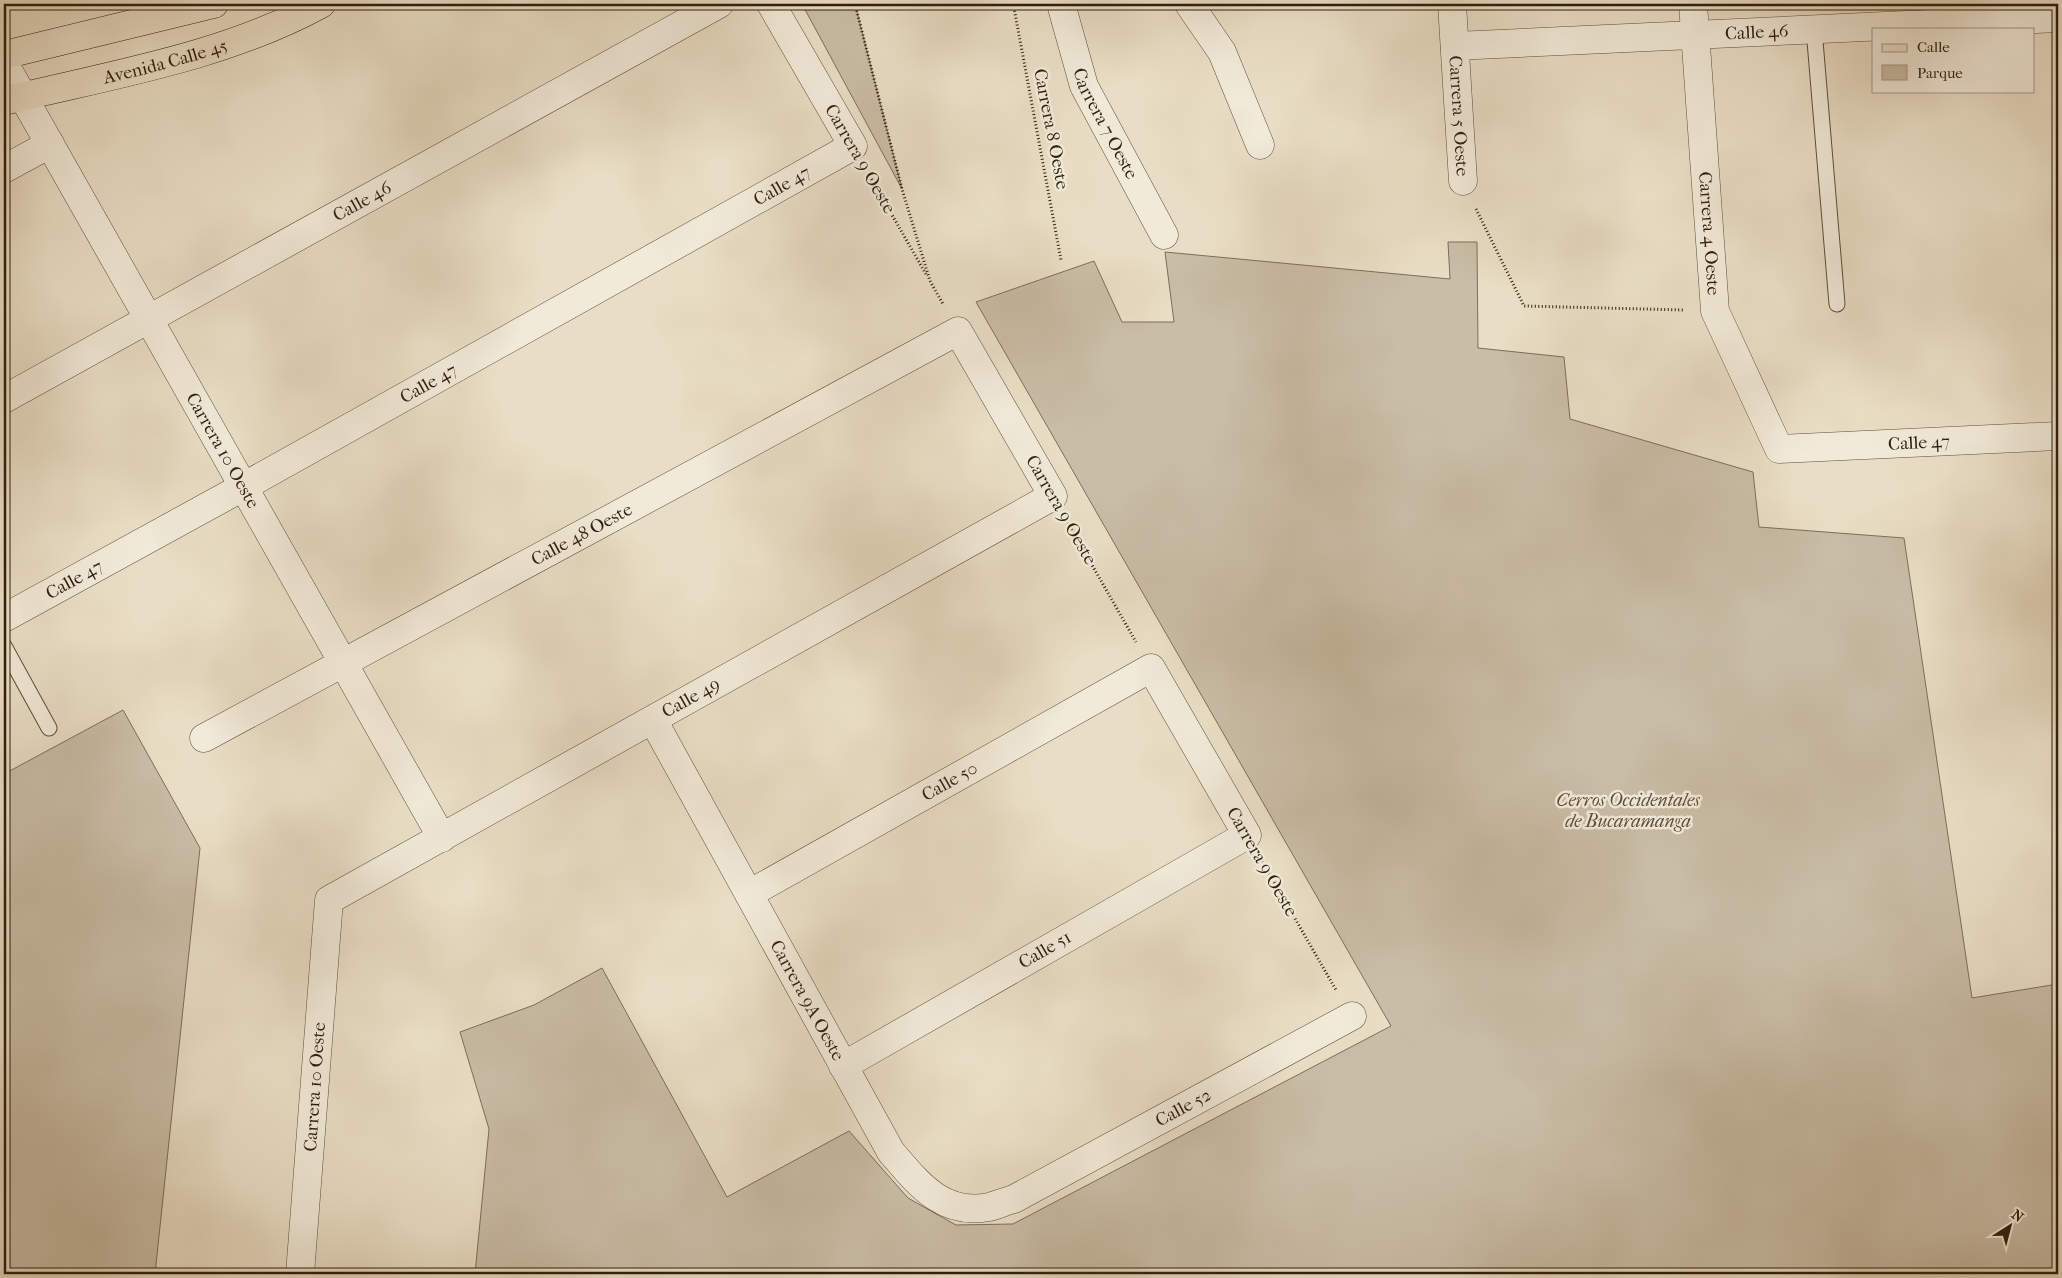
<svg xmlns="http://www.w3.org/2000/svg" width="2062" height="1278" font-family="'IM FELL French Canon',serif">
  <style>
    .green { fill: #c9bda6; stroke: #7c6e5a }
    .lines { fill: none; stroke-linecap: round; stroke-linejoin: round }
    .lane-casing { stroke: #5d4e3b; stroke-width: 17 }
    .street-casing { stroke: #5d4e3b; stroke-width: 29 }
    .primary-casing { stroke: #2e1e0d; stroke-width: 29 }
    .path { stroke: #2e1e0d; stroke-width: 3; stroke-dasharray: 1 2.5; stroke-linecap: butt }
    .lane { stroke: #f1ead9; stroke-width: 15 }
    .street { stroke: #f1ead9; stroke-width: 28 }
    .primary { stroke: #e9dec5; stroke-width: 28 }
    .labels { text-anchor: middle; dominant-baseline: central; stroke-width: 5; stroke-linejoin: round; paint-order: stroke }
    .street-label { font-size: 18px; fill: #2e1e0d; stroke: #f1ead9 }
    .park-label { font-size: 18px; font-style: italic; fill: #5c4e3b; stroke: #f1ead9 }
  </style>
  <rect width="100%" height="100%" fill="#e9dec5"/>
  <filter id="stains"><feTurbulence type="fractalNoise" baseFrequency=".004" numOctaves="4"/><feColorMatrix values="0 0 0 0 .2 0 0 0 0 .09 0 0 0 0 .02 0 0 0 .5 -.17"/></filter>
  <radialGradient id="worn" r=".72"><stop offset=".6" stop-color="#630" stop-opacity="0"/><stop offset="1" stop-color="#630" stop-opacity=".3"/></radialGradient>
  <!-- green -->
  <g class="green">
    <path d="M 802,4 L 855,4 L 902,189 Z"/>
    <path d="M 1448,242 L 1477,242 L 1478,348 L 1564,357 L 1570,419 L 1753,472 L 1759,527 L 1904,538 L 1972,998 L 2058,984 L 2058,1274 L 475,1274 L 489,1129 L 460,1032 L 534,1005 L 602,968 L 727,1197 L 849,1131 L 908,1198 L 956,1225 L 1013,1224 L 1391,1026 L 976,302 L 1094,261 L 1122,322 L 1174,322 L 1165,252 L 1450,279 Z"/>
    <path d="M 123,710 L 200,848 L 155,1274 L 4,1274 L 4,774 Z"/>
  </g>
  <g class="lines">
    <defs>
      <g id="lane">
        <path d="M 1814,29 L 1837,304"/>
        <path d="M 4,646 L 49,728"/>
      </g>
      <g id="street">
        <path id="s1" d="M 1061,4 L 1084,86 L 1164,235"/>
        <path d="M 1189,4 L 1222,52 L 1260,145"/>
        <path id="s2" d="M 1452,4 L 1463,181"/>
        <path id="s3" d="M 1693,4 L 1715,311 L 1779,449 L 2058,436"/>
        <path id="s4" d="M 1455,46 L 2058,18"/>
        <path id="s5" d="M 4,63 L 442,838"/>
        <path d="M 4,169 L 50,144"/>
        <path id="s6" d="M 4,399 L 719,4"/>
        <path id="s7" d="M 4,618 L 243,487 L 853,146 L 771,4"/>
        <path id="s8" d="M 653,720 L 891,1152 C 918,1183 942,1216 989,1207 C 997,1205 1006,1201 1014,1199 L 1352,1016"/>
        <path id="s9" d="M 204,738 L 958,331 L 1053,496 L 329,900 L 300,1274"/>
        <path id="s10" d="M 749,894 L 1151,668 L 1247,835 L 843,1066"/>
      </g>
      <g id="primary">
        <path d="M 4,55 L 214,4"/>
        <path id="s11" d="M 4,101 C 110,75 224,57 321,4"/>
      </g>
    </defs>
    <!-- lane casing -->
    <use href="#lane" class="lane-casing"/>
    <!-- street casing -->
    <use href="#street" class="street-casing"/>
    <!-- primary casing -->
    <use href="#primary" class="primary-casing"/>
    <!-- path -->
    <g class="path">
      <path d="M 855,4 L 902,189 L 930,281"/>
      <path d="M 1015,4 L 1014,8 L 1061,260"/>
      <path d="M 868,173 L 927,276"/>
      <path d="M 1476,209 L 1524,306 L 1684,310"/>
      <path d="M 930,281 L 943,304"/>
      <path d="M 1068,523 L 1136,642"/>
      <path d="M 1262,861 L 1336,990"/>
    </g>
    <!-- lane -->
    <use href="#lane" class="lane"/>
    <!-- street -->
    <use href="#street" class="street"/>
    <!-- primary -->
    <use href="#primary" class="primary"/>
  </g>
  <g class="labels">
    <!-- street labels -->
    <g class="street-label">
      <text stroke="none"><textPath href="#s4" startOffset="302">Calle 46</textPath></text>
      <text stroke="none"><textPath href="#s11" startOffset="166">Avenida Calle 45</textPath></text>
      <text stroke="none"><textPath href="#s2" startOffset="112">Carrera 5 Oeste</textPath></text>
      <text stroke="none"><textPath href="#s1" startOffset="128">Carrera 7 Oeste</textPath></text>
      <text transform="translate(1051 129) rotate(79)">Carrera 8 Oeste</text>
      <text transform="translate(860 159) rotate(60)">Carrera 9 Oeste</text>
      <text stroke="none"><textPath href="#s7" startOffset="890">Calle 47</textPath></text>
      <text stroke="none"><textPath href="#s6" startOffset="409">Calle 46</textPath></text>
      <text stroke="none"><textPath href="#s3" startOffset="230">Carrera 4 Oeste</textPath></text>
      <text stroke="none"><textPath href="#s7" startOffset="485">Calle 47</textPath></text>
      <text stroke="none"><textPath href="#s3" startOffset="600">Calle 47</textPath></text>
      <text stroke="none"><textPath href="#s5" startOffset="445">Carrera 10 Oeste</textPath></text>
      <text transform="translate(1061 510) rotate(60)">Carrera 9 Oeste</text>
      <text stroke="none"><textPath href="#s9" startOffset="429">Calle 48 Oeste</textPath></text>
      <text stroke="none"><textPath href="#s7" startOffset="80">Calle 47</textPath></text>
      <text transform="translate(691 698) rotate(-29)">Calle 49</text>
      <text stroke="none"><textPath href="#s10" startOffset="230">Calle 50</textPath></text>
      <text transform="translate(1262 862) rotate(60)">Carrera 9 Oeste</text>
      <text transform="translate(1045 950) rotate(-30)">Calle 51</text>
      <text stroke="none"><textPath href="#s8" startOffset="320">Carrera 9A Oeste</textPath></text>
      <text transform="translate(315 1087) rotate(-86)">Carrera 10 Oeste</text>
      <text stroke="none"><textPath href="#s8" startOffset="831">Calle 52</textPath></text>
    </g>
    <!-- park labels -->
    <g class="park-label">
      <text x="1628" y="800">Cerros Occidentales<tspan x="1628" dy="21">de Bucaramanga</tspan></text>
    </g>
  </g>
  <!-- margin -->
  <rect width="2062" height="1278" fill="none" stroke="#e9dec5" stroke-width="20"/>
  <rect x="5" y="5" width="2052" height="1268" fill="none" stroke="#2e1e0d" stroke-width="2.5"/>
  <rect x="10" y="10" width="2042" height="1258" fill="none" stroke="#2e1e0d"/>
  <!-- legend -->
  <rect x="1872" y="28" width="162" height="65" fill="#f1ead9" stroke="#a39887"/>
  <rect x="1882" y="44" width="25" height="8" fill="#e9dec5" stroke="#a39887"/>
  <text x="1917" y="52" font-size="15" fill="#2e1e0d">Calle</text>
  <rect x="1882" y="65" width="25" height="15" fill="#c9bda6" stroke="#a39887"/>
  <text x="1917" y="78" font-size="15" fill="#2e1e0d">Parque</text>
  <!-- north arrow -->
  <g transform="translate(2010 1226) rotate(36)" stroke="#f1ead9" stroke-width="4" paint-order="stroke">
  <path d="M0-4L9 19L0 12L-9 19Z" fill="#2e1e0d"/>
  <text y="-8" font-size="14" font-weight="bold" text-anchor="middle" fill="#2e1e0d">N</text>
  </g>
  <rect width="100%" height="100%" filter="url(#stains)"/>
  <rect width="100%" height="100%" fill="url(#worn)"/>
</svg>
